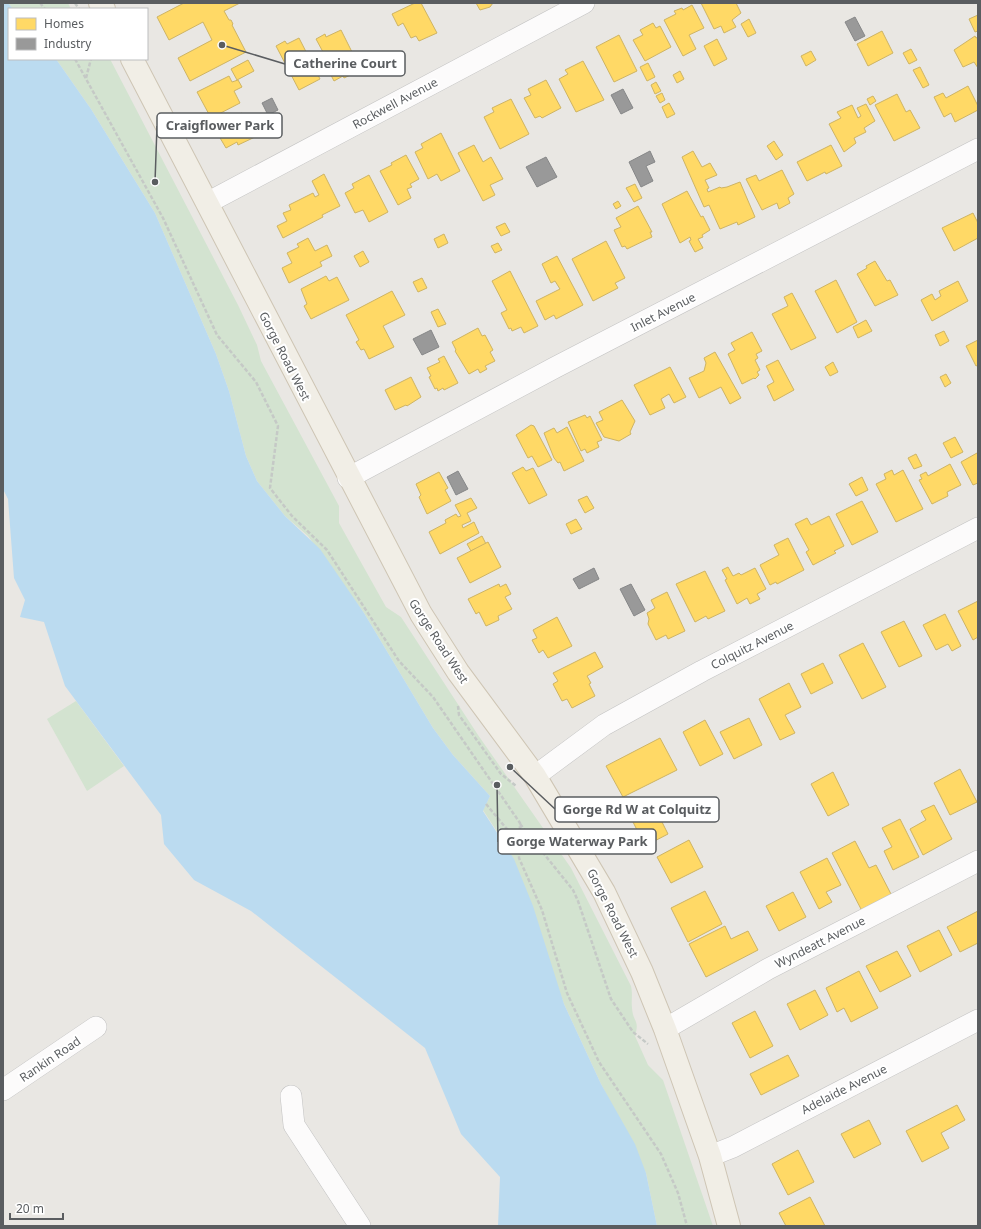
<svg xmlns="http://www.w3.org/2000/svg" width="981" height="1229" font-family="'Noto Sans',sans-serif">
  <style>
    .green { fill: #d3e3d0 }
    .water { fill: #bbdbf0 }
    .homes { fill: #ffd966; stroke: #ceb464 }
    .industry { fill: #999; stroke: #868788 }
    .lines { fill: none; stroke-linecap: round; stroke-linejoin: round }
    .minor-casing { stroke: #c3c3c3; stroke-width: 22 }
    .major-casing { stroke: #cec5b4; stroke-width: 24 }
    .path { stroke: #c5c9c6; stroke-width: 2.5; stroke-dasharray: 4 2; stroke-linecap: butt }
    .minor { stroke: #fcfbfb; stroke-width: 21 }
    .major { stroke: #f1eee6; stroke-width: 22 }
    .labels { text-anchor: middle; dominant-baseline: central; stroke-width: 4; stroke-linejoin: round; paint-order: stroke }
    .street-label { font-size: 12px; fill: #5a5d60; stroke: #fff }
    .leader { fill: none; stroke: #5a5d60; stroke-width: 1.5 }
    .callout-dot { fill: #5a5d60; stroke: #fff; stroke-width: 1.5 }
    .callout { fill: #fff; stroke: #5a5d60; stroke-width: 1.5 }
    .callout-label { font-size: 13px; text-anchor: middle; font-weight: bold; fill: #5a5d60 }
  </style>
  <rect width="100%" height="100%" fill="#e9e7e3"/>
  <!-- green -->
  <g class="green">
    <path d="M 8,3 L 68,3 L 71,9 L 13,9 Z"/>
    <path d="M 56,59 L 110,59 L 238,305 L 257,345 L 261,361 L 339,506 L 339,523 L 386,607 L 401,617 L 478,735 L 571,868 L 631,986 C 633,996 631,1000 632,1008 C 633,1023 640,1019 635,1036 L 648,1065 L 663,1080 L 713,1226 L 657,1226 L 646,1173 L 601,1084 L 564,1004 L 505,844 L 483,810 L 490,796 L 453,755 L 433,728 L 364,613 L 308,536 L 285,516 L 257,481 L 246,456 L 229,391 L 216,354 L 155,213 L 91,109 Z"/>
    <path d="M 76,701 L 124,766 L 87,791 L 47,719 Z"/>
  </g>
  <!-- water -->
  <path class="water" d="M 3,3 L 8,3 L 13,9 L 9,9 L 9,59 L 56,59 L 91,109 L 155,213 L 216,354 L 229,391 L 246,456 L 257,481 L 285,516 L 320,549 L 364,613 L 433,728 L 453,755 L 490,796 L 483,811 L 514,859 L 533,906 L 564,1004 L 601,1084 L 635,1144 L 646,1173 L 657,1226 L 498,1226 L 500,1177 L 461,1134 L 425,1048 L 251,911 L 194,880 L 164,844 L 161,815 L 65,686 L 44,622 L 20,617 L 25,600 L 14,578 L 8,499 L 3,489 Z"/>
  <!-- homes -->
  <g class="homes">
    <path d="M 184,3 L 240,3 L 224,11 L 229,20 L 231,20 L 233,24 L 232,25 L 246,52 L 190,81 L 178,58 L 212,40 L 203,22 L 169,40 L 157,17 Z"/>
    <path d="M 415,3 L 421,3 L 437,33 L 419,41 L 416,36 L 411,38 L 403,23 L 398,26 L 392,14 Z"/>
    <path d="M 476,3 L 493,3 L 490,7 L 480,10 Z"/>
    <path d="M 701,3 L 736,3 L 741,13 L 732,20 L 736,27 L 724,33 L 721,26 L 714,29 Z"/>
    <path d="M 692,5 L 704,28 L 689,35 L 696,49 L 683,56 L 664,20 L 676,14 L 674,11 L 682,8 L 683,10 Z"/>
    <path d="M 978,15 L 978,31 L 975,32 L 969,19 Z"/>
    <path d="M 749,19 L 756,33 L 748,37 L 741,24 Z"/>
    <path d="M 653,23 L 656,28 L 660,26 L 671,47 L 645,61 L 633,40 L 643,35 L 640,30 Z"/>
    <path d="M 341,30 L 361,70 L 344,78 L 343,76 L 334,81 L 320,54 L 323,52 L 316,39 L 325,34 L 326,37 Z"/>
    <path d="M 882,31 L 893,53 L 868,66 L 857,44 Z"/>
    <path d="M 619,35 L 637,71 L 614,82 L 596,47 Z"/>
    <path d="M 975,36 L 976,38 L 978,37 L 978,68 L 974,62 L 963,67 L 954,50 Z"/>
    <path d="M 299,38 L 320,79 L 299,90 L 276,46 L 285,41 L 287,44 Z"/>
    <path d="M 717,39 L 727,59 L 714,66 L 704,46 Z"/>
    <path d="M 911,49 L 917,60 L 909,64 L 903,53 Z"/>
    <path d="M 811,51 L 816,60 L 806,66 L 801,56 Z"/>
    <path d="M 248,60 L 254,71 L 237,80 L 231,69 Z"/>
    <path d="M 583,61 L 604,100 L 576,112 L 559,79 L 568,74 L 565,70 Z"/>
    <path d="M 648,63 L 655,77 L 647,81 L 640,67 Z"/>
    <path d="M 920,67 L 929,85 L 923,88 L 913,70 Z"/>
    <path d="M 680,71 L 684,79 L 677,83 L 673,75 Z"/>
    <path d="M 229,76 L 232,82 L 238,80 L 242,87 L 234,91 L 240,103 L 211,118 L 197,92 Z"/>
    <path d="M 546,80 L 561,108 L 542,118 L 540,116 L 535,118 L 524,98 L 531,95 L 528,89 Z"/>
    <path d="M 656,82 L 661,91 L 655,94 L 651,85 Z"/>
    <path d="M 968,86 L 978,106 L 978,110 L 955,122 L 951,113 L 944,117 L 934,97 L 943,93 L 946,98 Z"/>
    <path d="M 662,93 L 665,100 L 660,103 L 656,96 Z"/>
    <path d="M 897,94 L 906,112 L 910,110 L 920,128 L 894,141 L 875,105 Z"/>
    <path d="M 873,96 L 876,101 L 870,105 L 867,99 Z"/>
    <path d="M 511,99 L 529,134 L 500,149 L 484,117 L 494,112 L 492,108 Z"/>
    <path d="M 669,103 L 675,114 L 667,118 L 662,107 Z"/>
    <path d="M 866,104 L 875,121 L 864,128 L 866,132 L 854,138 L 856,143 L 844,152 L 829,124 L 841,118 L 837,112 L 852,105 L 858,118 L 861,116 L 857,108 Z"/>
    <path d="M 242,113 L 249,126 L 257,122 L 261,131 L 254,135 L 255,137 L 238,145 L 237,142 L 226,148 L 213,126 Z"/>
    <path d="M 441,133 L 460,171 L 441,181 L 437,174 L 428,179 L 415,152 L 423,148 L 421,144 Z"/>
    <path d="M 774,141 L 783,155 L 776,160 L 767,146 Z"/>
    <path d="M 474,145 L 483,162 L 491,157 L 503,179 L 490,185 L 495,195 L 483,201 L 458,153 Z"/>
    <path d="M 831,145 L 842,166 L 826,174 L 825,172 L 807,181 L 797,162 Z"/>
    <path d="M 693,151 L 702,167 L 710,163 L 717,175 L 705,180 L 709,188 L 707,189 L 708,192 L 720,187 L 721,188 L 727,187 L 740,182 L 755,217 L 738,225 L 737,222 L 720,229 L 709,205 L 704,207 L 682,157 Z"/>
    <path d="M 406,155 L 419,179 L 410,184 L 412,187 L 407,189 L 411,198 L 398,205 L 380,171 L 392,165 L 391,163 Z"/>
    <path d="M 782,170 L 794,194 L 788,198 L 790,203 L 779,209 L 777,203 L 762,210 L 746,179 L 756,175 L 759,181 Z"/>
    <path d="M 324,174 L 340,206 L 322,215 L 323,217 L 283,238 L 277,226 L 287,221 L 283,213 L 291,210 L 289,205 L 313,193 L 315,197 L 319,195 L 312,181 Z"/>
    <path d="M 369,175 L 388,212 L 369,222 L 363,210 L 355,213 L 345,193 L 354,188 L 352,184 Z"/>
    <path d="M 635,184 L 642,198 L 634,202 L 626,188 Z"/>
    <path d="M 687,191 L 701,217 L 703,216 L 710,230 L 702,235 L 703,237 L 698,239 L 703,248 L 695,252 L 689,241 L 691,240 L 690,237 L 680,243 L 662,204 Z"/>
    <path d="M 618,201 L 621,206 L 616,209 L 613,204 Z"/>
    <path d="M 638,206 L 652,232 L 650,232 L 652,237 L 627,249 L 625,246 L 622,247 L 614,230 L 621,227 L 616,218 Z"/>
    <path d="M 973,213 L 978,223 L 978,238 L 954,251 L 942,228 Z"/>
    <path d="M 505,223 L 510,232 L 501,236 L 496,227 Z"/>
    <path d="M 444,234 L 448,243 L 438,248 L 434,239 Z"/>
    <path d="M 308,238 L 315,251 L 327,245 L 332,256 L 320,262 L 322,266 L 289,283 L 282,268 L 292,263 L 287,253 L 299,247 L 297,244 Z"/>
    <path d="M 606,241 L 625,278 L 615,283 L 618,288 L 593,301 L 572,259 Z"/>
    <path d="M 498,243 L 502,250 L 495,253 L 491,246 Z"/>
    <path d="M 363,251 L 369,262 L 360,267 L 354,256 Z"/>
    <path d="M 557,256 L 583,305 L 556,319 L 554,315 L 545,320 L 536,301 L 560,289 L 555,281 L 551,283 L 542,264 Z"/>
    <path d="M 875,261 L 887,281 L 890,280 L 898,295 L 875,306 L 857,274 L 867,268 L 866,266 Z"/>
    <path d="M 510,271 L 538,326 L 524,333 L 521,327 L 512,331 L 511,328 L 509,329 L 501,313 L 507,310 L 492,281 Z"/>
    <path d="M 326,276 L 329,281 L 337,277 L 349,300 L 311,319 L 304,306 L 307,304 L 301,289 Z"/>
    <path d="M 422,278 L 427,288 L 418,292 L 413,282 Z"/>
    <path d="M 836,280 L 857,322 L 837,333 L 815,291 Z"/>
    <path d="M 958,281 L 968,301 L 932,321 L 921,300 L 932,294 L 935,300 L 941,296 L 939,291 Z"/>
    <path d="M 392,291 L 405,315 L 383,326 L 394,347 L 369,359 L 364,349 L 361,350 L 356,342 L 359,340 L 346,315 Z"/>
    <path d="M 792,293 L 816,338 L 791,350 L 772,314 L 788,306 L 784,297 Z"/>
    <path d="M 438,309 L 446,324 L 438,327 L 431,312 Z"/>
    <path d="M 866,320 L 872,331 L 858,338 L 853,327 Z"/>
    <path d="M 478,328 L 482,336 L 485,335 L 493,350 L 490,352 L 495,361 L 485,366 L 487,369 L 480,373 L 478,369 L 469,374 L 455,351 L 456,350 L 452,342 Z"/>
    <path d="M 944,331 L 949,341 L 940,346 L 935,335 Z"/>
    <path d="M 752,332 L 762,351 L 756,354 L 758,358 L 755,360 L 760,370 L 757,372 L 759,375 L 755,379 L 754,378 L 742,384 L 728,354 L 735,350 L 731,343 Z"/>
    <path d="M 978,340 L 978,365 L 976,366 L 966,346 Z"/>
    <path d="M 715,352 L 741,398 L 730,404 L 721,387 L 699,398 L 689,378 L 704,371 L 706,363 L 704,358 Z"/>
    <path d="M 444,356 L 458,383 L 444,390 L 443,388 L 438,391 L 437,388 L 435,389 L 429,377 L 431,376 L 427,368 L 440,362 L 438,359 Z"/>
    <path d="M 778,360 L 794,390 L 774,401 L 767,386 L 774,382 L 766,366 Z"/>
    <path d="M 833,362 L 838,372 L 830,376 L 825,367 Z"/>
    <path d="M 670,367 L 686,397 L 674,403 L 669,394 L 661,399 L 665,408 L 650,415 L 634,385 Z"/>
    <path d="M 946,374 L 951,383 L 945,387 L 940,377 Z"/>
    <path d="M 411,377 L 421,397 L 407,406 L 406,405 L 395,410 L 385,390 Z"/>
    <path d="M 622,400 L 635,421 L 630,432 L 631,434 L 619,441 L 604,437 L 596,423 L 603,420 L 599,412 Z"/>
    <path d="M 585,415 L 587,418 L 590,416 L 602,440 L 597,442 L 599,447 L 587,453 L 585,449 L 581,451 L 568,422 Z"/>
    <path d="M 531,425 L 534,426 L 552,460 L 538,467 L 532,456 L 528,458 L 516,435 Z"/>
    <path d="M 567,427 L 584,461 L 564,471 L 560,462 L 558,463 L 554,458 L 544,433 L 554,428 L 557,433 Z"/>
    <path d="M 955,437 L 963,452 L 951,458 L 943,443 Z"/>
    <path d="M 977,453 L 978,453 L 978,483 L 973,485 L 961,462 Z"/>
    <path d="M 916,454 L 922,466 L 914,469 L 908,458 Z"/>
    <path d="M 950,464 L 961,485 L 947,492 L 948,496 L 932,504 L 919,480 L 922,479 L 920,475 L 926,472 L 928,476 Z"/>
    <path d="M 523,467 L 526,471 L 533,468 L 547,495 L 529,504 L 512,473 Z"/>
    <path d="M 892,470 L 894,475 L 903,470 L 923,509 L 896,522 L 876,484 L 886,479 L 884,474 Z"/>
    <path d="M 439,472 L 448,488 L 445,490 L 451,501 L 427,514 L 419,497 L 421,495 L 416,484 Z"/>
    <path d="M 862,477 L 868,490 L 856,496 L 849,484 Z"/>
    <path d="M 587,496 L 594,508 L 585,513 L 578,500 Z"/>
    <path d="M 471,498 L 477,508 L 467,513 L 471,521 L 462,525 L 463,528 L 474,522 L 479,533 L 440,554 L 429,532 L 446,523 L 445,520 L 456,514 L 458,517 L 461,516 L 455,505 Z"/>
    <path d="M 862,501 L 878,532 L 852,545 L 836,514 Z"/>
    <path d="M 829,516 L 844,546 L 834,551 L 836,553 L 813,565 L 806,552 L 809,550 L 795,524 L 807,518 L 811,525 Z"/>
    <path d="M 576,519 L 582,529 L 571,534 L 566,524 Z"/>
    <path d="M 482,536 L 486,544 L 471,551 L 467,544 Z"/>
    <path d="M 788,538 L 804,570 L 777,584 L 776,582 L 770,585 L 760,565 L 779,555 L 774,545 Z"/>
    <path d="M 488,542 L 501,567 L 470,583 L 457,558 Z"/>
    <path d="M 728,567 L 733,576 L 739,573 L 741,575 L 755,568 L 766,589 L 757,594 L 760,599 L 750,604 L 747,598 L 737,604 L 725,580 L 727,579 L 722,570 Z"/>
    <path d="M 705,571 L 725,611 L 708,619 L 706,616 L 695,622 L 676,584 Z"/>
    <path d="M 499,584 L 500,587 L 506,584 L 511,594 L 505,597 L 512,609 L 498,616 L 499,620 L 486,626 L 479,612 L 476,614 L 468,599 Z"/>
    <path d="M 667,592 L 685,631 L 668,639 L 666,635 L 656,640 L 648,624 L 649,619 L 647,613 L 655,608 L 651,600 Z"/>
    <path d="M 978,601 L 978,637 L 973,640 L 958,611 Z"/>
    <path d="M 945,614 L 961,646 L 952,651 L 948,644 L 936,650 L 923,625 Z"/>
    <path d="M 557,617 L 572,646 L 548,658 L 543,650 L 539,653 L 532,640 L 537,638 L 533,630 Z"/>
    <path d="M 904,621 L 922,656 L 899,667 L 881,632 Z"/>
    <path d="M 863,643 L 886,687 L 862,699 L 839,655 Z"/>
    <path d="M 595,652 L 603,667 L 587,676 L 591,683 L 589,684 L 595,696 L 572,708 L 567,699 L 562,701 L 553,684 L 558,681 L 553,673 Z"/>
    <path d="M 823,663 L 833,683 L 811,694 L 801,674 Z"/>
    <path d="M 789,683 L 801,707 L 785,715 L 795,733 L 780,740 L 759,699 Z"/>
    <path d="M 749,718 L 762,745 L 734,759 L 720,732 Z"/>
    <path d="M 705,720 L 723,754 L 700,766 L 683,732 Z"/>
    <path d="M 660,738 L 677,770 L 623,797 L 606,766 Z"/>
    <path d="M 960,769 L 977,802 L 950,815 L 934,783 Z"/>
    <path d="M 833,772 L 849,805 L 828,816 L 811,784 Z"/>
    <path d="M 651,800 L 668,834 L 645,846 L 628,812 Z"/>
    <path d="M 934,805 L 952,839 L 923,855 L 910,829 L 926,820 L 921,811 Z"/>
    <path d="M 900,819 L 919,857 L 893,870 L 884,851 L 892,847 L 882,828 Z"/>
    <path d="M 689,840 L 703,867 L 671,883 L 657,857 Z"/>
    <path d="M 855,841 L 869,868 L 876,865 L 892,896 L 862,911 L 832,853 Z"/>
    <path d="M 827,858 L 841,885 L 826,892 L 832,902 L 819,909 L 800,872 Z"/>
    <path d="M 705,891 L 722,924 L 688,942 L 671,908 Z"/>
    <path d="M 793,892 L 806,917 L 779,931 L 766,906 Z"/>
    <path d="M 978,911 L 978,943 L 960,952 L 947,927 Z"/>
    <path d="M 725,926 L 731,939 L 748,931 L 758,950 L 706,977 L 689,944 Z"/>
    <path d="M 939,930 L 952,955 L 920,972 L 907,946 Z"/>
    <path d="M 897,951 L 911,976 L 880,992 L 866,966 Z"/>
    <path d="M 859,971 L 878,1008 L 851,1022 L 844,1008 L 837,1012 L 826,988 Z"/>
    <path d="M 815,990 L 828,1015 L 800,1030 L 787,1004 Z"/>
    <path d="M 755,1011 L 773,1046 L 750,1058 L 732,1023 Z"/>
    <path d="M 788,1055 L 799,1076 L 761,1095 L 750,1074 Z"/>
    <path d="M 957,1105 L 965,1120 L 941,1133 L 949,1148 L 922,1162 L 906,1131 Z"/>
    <path d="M 869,1120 L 881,1144 L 854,1158 L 841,1134 Z"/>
    <path d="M 798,1150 L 814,1182 L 788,1195 L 772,1164 Z"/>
    <path d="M 810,1197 L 825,1226 L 786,1226 L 779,1213 Z"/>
  </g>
  <!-- industry -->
  <g class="industry">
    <path d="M 855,17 L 865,36 L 855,41 L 845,22 Z"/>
    <path d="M 623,89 L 633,108 L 621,114 L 611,95 Z"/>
    <path d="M 272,98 L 278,110 L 268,115 L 262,103 Z"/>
    <path d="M 650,151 L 655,162 L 646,166 L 653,181 L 641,187 L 629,162 Z"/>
    <path d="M 546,157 L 557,177 L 537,187 L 526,167 Z"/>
    <path d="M 431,330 L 439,347 L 422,355 L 413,339 Z"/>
    <path d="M 458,471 L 468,489 L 456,495 L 447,477 Z"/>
    <path d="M 594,568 L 599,579 L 579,589 L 573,579 Z"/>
    <path d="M 631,584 L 645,610 L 634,616 L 620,589 Z"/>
  </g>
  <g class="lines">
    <defs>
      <g id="minor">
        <path d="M 207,203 L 584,3"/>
        <path d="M 348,478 L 556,367 L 978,149"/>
        <path d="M 535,776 L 604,725 L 702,671 L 978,528"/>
        <path d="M 665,1029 L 768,969 L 978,861"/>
        <path d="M 3,1090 L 96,1027"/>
        <path d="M 291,1096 L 294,1125 L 360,1226"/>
        <path d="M 710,1156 L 733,1147 L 978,1020"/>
      </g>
      <g id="major">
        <path d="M 100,3 L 104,9"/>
        <path d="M 132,59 L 421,614 L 458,672 L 535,776 L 604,892 L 642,972 L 665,1029 L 710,1156 L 729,1226"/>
      </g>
    </defs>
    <!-- minor casing -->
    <use href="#minor" class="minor-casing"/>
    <!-- major casing -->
    <use href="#major" class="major-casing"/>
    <!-- path -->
    <g class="path">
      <path d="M 40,3 L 45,9"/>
      <path d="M 75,3 L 79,9"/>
      <path d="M 75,59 L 163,218 L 217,335 L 256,382 L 278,426 L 270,488 L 292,516 L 327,550 L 399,661 L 433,697 L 520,823 L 519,858 L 542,910 L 567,993 L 599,1062 L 661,1154 L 678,1193 L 687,1226"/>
      <path d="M 86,78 L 91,59"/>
      <path d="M 458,706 L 459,715 L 501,774 L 516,786"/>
      <path d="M 486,804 L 506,828 L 520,842"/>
      <path d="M 520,824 L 573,890 L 578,901 L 611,999 L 633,1032 L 648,1044"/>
    </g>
    <!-- minor -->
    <use href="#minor" class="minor"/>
    <!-- major -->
    <use href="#major" class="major"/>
  </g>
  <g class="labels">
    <!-- street labels -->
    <g class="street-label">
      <text transform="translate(395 103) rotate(-28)">Rockwell Avenue</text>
      <text transform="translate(663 312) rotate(-27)">Inlet Avenue</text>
      <text transform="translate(285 356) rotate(63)">Gorge Road West</text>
      <text transform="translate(439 641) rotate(57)">Gorge Road West</text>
      <text transform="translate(752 645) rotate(-27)">Colquitz Avenue</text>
      <text transform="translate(613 913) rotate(63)">Gorge Road West</text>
      <text transform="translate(820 942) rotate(-27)">Wyndeatt Avenue</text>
      <text transform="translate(50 1059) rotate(-34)">Rankin Road</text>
      <text transform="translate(844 1089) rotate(-27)">Adelaide Avenue</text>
    </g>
  </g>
  <!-- callouts -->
  <path class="leader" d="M222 45L285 64M155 182L157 126M510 767L555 809M497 785L498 842"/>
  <g class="callout-dot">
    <circle cx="222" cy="45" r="4"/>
    <circle cx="155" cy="182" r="4"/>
    <circle cx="510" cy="767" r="4"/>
    <circle cx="497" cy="785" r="4"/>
  </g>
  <g class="callout">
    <rect x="285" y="51" width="120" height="25" rx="4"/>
    <rect x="157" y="113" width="125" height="25" rx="4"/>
    <rect x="555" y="797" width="164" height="25" rx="4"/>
    <rect x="498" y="829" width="158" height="25" rx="4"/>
  </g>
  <g class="callout-label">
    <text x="345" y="68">Catherine Court</text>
    <text x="220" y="130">Craigflower Park</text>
    <text x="637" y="814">Gorge Rd W at Colquitz</text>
    <text x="577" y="846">Gorge Waterway Park</text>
  </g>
  <!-- border -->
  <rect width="981" height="1229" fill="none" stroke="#5a5d60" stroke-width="8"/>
  <!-- legend -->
  <rect x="8" y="8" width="140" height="52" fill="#ffffff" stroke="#bdbebf"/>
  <rect x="16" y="18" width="20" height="12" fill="#ffd966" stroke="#bdbebf"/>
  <text x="44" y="28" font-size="12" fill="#5a5d60">Homes</text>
  <rect x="16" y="38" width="20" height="12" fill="#999999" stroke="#bdbebf"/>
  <text x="44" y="48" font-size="12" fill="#5a5d60">Industry</text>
  <!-- scale -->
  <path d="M10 1213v6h53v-6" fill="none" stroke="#5a5d60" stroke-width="2"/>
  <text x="16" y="1213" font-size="12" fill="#5a5d60" stroke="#ffffff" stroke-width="3" paint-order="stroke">20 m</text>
</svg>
